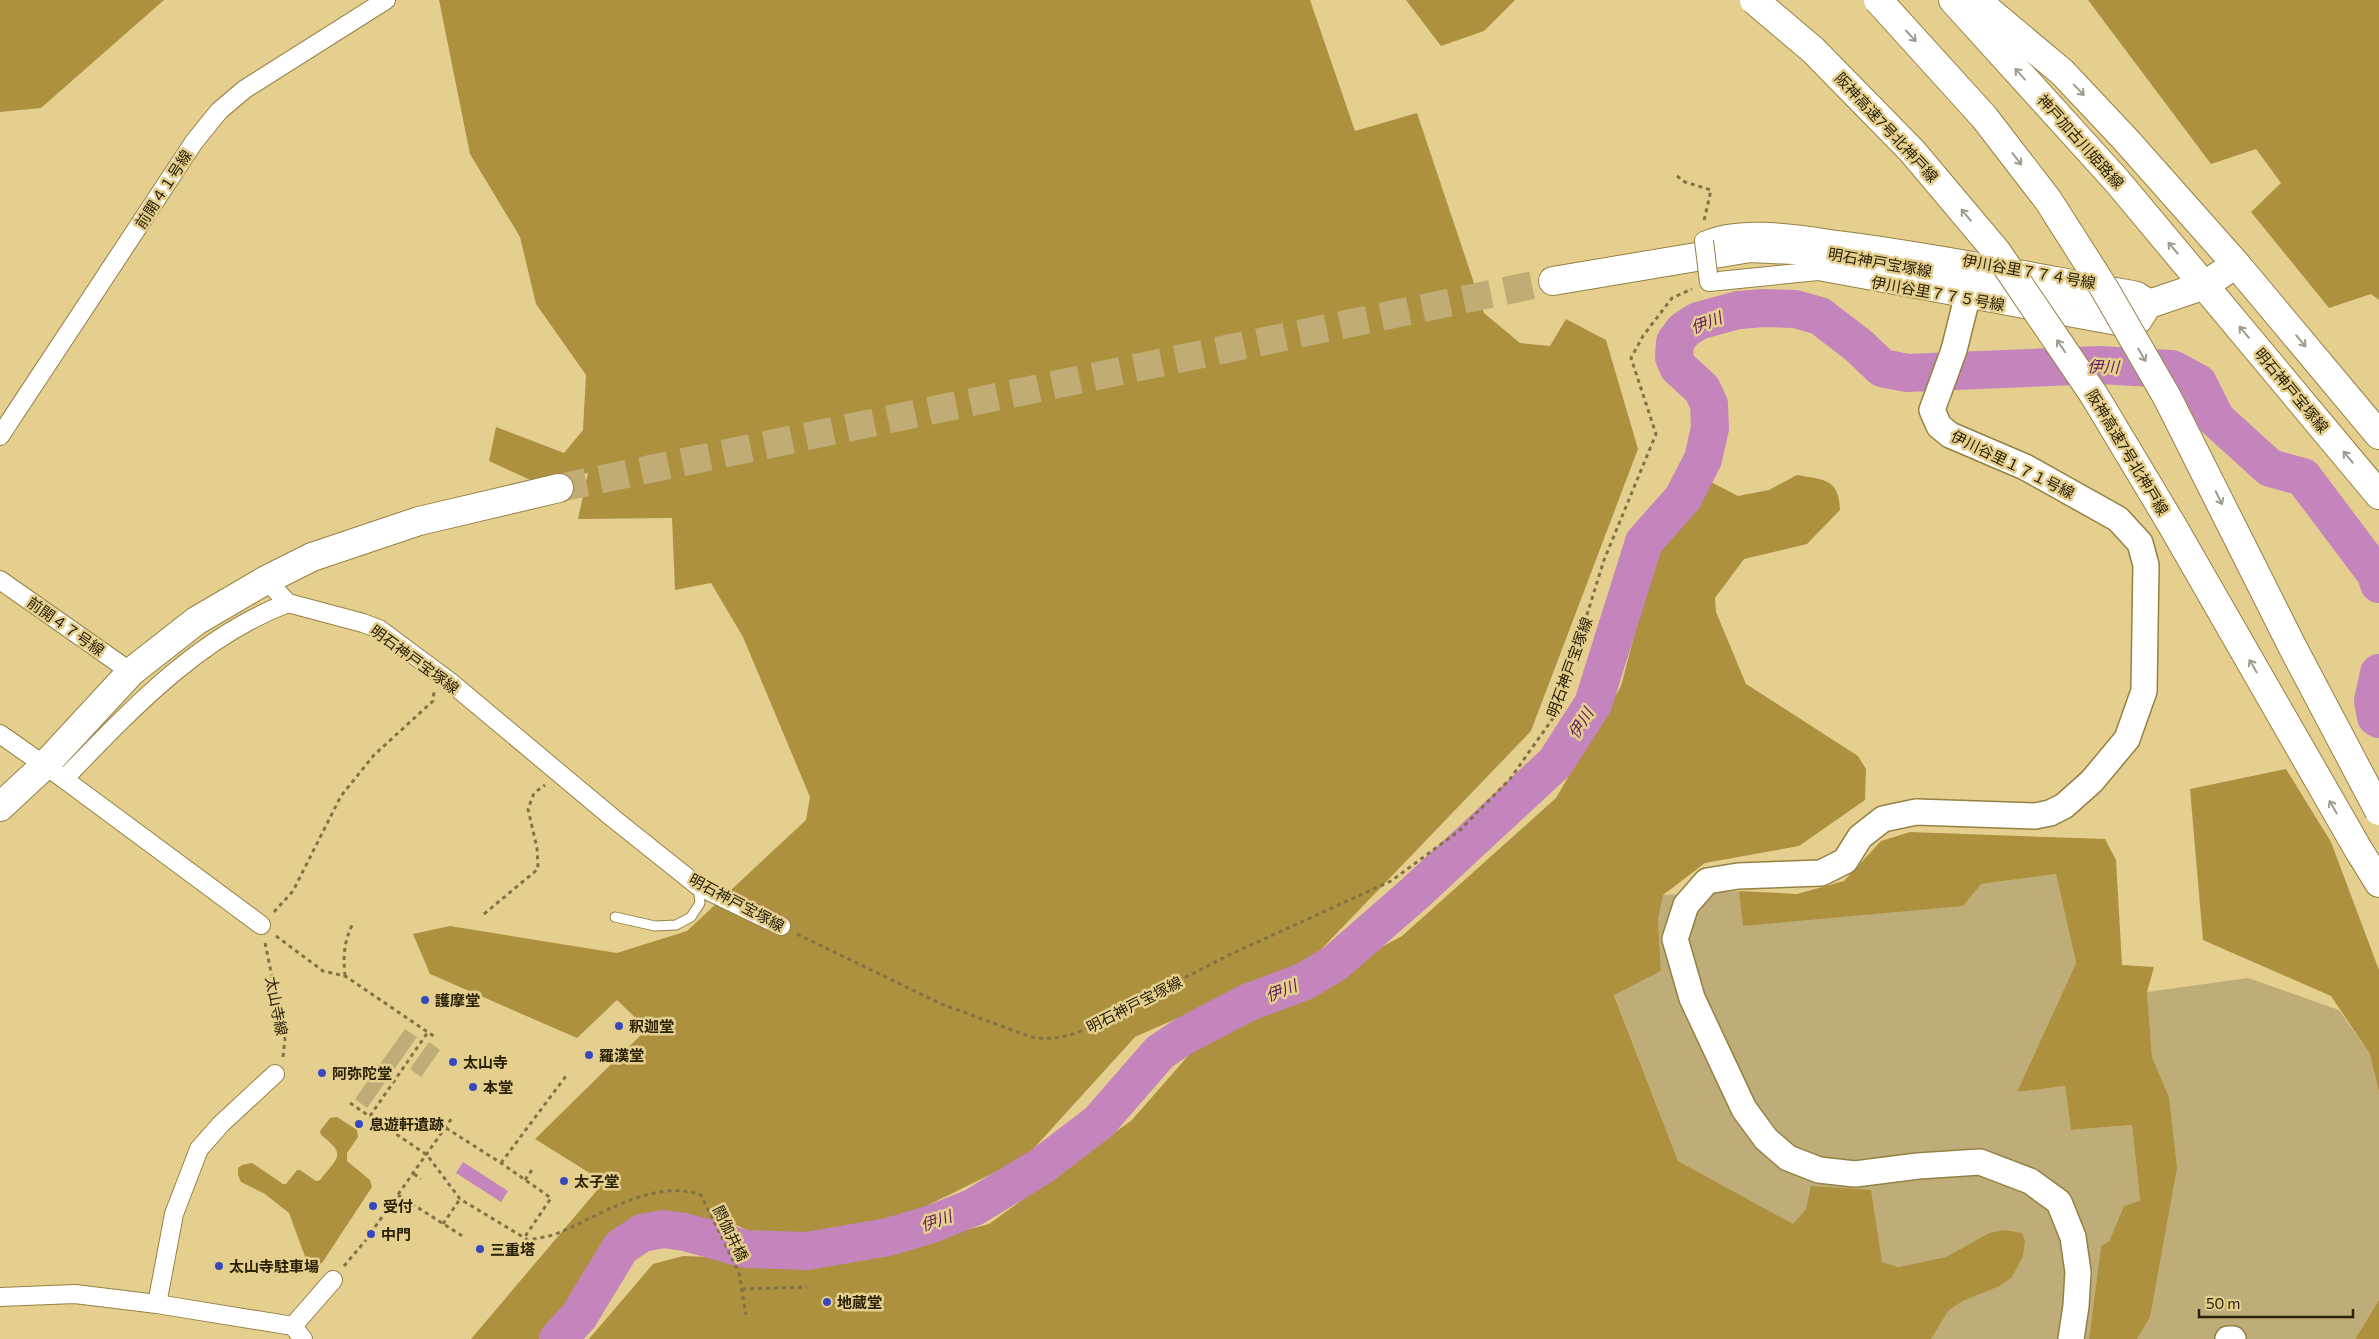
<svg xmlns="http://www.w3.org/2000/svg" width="2379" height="1339" font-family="Commissioner,'Noto Sans JP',sans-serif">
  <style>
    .green { fill: #beac79 }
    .forest { fill: #ad913f }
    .water { fill: #c485bd }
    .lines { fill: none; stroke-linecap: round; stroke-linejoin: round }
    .river { stroke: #c485bd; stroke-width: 38 }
    .primary-tunnel { stroke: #c0ac74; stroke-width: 28; stroke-dasharray: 28 14; stroke-linecap: butt }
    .lane-casing { stroke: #968143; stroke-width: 11 }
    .street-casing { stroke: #968143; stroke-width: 20 }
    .secondary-casing { stroke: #968143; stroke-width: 28 }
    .primary-casing { stroke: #968143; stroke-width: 30 }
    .highway-casing { stroke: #968143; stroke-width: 30 }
    .path { stroke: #827346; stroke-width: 3; stroke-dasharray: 4 4; stroke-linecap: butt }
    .lane { stroke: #fff; stroke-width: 9 }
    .street { stroke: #fff; stroke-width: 18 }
    .secondary { stroke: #fff; stroke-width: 25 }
    .primary { stroke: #fff; stroke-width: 28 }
    .highway { stroke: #fff; stroke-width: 28 }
    .street-bridge-casing { stroke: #968143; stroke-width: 20; stroke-linecap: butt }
    .highway-bridge-casing { stroke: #968143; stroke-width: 30; stroke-linecap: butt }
    .street-bridge { stroke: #fff; stroke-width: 18 }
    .highway-bridge { stroke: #fff; stroke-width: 28 }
    .oneway { stroke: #9f9b8f }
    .poi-dot { fill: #3749bc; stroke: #e5cf8f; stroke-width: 2 }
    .labels { text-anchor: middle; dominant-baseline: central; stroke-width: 5; stroke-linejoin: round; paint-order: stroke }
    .street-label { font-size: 15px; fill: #2a2106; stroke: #e5cf8f }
    .poi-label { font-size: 15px; font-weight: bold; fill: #2a2106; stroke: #e5cf8f; text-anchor: start }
    .water-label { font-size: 16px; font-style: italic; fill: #63185e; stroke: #e5cf8f }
  </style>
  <rect width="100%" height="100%" fill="#e5cf8f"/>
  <!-- green -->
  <g class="green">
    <path d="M 2056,874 L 2076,963 L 2017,1092 L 2065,1086 L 2071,1130 L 2132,1125 L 2140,1202 L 2124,1206 L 2109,1241 L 2101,1246 L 2089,1339 L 1931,1339 L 1949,1310 L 1963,1301 L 2000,1286 L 1989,1233 L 1946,1257 L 1898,1267 L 1882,1263 L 1806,1209 L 1793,1225 L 1678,1161 L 1614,994 L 1661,971 L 1658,919 L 1662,895 L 1739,891 L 1744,926 L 1981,884 Z"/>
    <path d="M 2248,978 L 2339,1010 L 2370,1054 L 2379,1093 L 2379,1300 L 2355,1339 L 2137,1339 L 2150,1317 L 2169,1097 L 2152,1057 L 2147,992 Z"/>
    <path d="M 405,1029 L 417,1037 L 367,1108 L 355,1099 Z"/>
    <path d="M 429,1042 L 440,1050 L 421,1077 L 410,1069 Z"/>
  </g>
  <!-- forest -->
  <g class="forest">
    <path d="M 0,0 L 164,0 L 41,108 L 0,112 Z"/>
    <path d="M 439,0 L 1310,0 L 1355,131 L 1417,113 L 1484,313 L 1520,343 L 1550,346 L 1566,319 L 1606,340 L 1638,449 L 1531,731 L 1313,958 L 1135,1037 L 1026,1157 L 906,1216 L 856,1229 L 768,1240 L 734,1224 L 638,1215 L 574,1311 L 546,1339 L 471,1339 L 604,1182 L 535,1139 L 647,1029 L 617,1000 L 577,1038 L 430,974 L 413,934 L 450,926 L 617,953 L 687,931 L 806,820 L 810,797 L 743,637 L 711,583 L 675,590 L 672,518 L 578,519 L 588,473 L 537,483 L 489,461 L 496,427 L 564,453 L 583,430 L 586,375 L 536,304 L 520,237 L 470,154 Z"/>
    <path d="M 1406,0 L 1515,0 L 1484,31 L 1441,46 Z"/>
    <path d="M 2088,0 L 2379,0 L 2379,300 L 2371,294 L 2329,308 L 2251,212 L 2281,183 L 2256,149 L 2211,164 Z"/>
    <path d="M 1797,475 C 1824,480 1839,478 1840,510 L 1807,544 L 1744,559 L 1715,598 L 1716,612 L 1746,684 L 1858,756 L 1866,769 L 1865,800 L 1799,846 L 1705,863 L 1663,895 L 1658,919 L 1661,971 L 1614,995 L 1678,1161 L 1793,1224 L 1806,1209 L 1811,1186 L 1871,1190 L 1882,1262 L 1898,1267 L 1946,1257 L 1989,1233 L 2005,1230 L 2022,1233 L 2025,1241 L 2023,1256 L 2012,1277 L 2000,1286 L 1963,1301 L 1949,1310 L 1931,1339 L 589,1339 L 653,1264 L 683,1256 L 846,1262 L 989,1224 L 1132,1120 L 1194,1049 L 1402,936 L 1556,798 L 1621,686 L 1657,549 L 1709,481 L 1738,496 L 1769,490 Z"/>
    <path d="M 2286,769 L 2331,842 L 2379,970 L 2379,1093 L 2370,1054 L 2331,996 L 2203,940 L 2190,789 Z"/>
    <path d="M 1910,832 L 2105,839 L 2116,860 L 2122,965 L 2154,967 L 2147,992 L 2152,1057 L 2169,1097 L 2177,1168 L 2150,1317 L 2137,1339 L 2089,1339 L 2101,1246 L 2109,1241 L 2124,1206 L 2140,1201 L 2132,1125 L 2071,1130 L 2065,1086 L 2017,1092 L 2076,963 L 2056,874 L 1981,884 L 1963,906 L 1743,926 L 1739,891 L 1797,894 L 1844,881 L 1881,841 Z"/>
    <path d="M 337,1117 L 357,1130 L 358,1137 L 347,1153 L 347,1161 L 370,1180 L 372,1187 L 322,1263 L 314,1266 L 307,1262 L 289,1213 L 265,1194 L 241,1182 L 238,1175 L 238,1168 L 242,1165 L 252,1163 L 283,1184 L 286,1184 L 297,1170 L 300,1170 L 316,1181 L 320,1180 C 338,1157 347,1155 321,1135 L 320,1131 L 330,1118 Z"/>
    <path d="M 2379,1300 L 2379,1339 L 2355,1339 Z"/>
  </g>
  <!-- water -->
  <path class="water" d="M 463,1162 L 508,1191 L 501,1202 L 456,1173 Z"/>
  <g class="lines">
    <!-- river -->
    <g class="river">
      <path d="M 2379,673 L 2373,701 L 2376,717 L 2379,719"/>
      <path d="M 558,1339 L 579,1316 L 621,1247 L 642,1233 L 663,1229 L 685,1232 L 746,1249 L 807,1251 L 888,1237 L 932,1224 L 974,1207 L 1040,1167 L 1099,1122 L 1160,1052 L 1184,1036 L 1247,1003 L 1305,981 L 1335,963 L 1415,893 L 1555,763 L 1593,704 L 1644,542 L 1683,498 L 1703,459 L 1710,428 L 1709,404 L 1702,389 L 1678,367 L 1674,357 L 1675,342 L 1684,330 L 1698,321 L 1738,310 L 1764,308 L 1795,309 L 1820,316 L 1859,346 L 1882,368 L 1907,373 L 2098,365 L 2172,369 L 2198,383 L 2216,419 L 2270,468 L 2303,477 L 2376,574 L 2379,584"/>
    </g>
    <!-- primary-tunnel -->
    <path class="primary-tunnel" d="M 559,488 L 1553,281"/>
    <defs>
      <path id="lane" d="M 615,917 L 655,926 L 676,925 L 691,917 L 700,903 L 698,886"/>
      <g id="street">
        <path d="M 1704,241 C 1744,222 1810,237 1853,242 C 1949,255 2043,274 2138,291 L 2155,302 L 2142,323 L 2122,327 L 1818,271 L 1709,282 L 1708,274"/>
        <path d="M 0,436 L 194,142 L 219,111 L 245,89 L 386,0"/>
        <path d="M 0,580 L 131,672"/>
        <path d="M 266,580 L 288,603 L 363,623 L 379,629 L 449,681 L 614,819 L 698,886 L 781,926"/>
        <path d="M 0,734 L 64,779 L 261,925"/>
        <path d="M 64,779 C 129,712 198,637 288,603"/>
        <path d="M 0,1297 L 75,1294 L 157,1304 L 174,1214 L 199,1149 L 221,1124 L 275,1074"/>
        <path d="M 157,1304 L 293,1326 L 333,1280"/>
        <path d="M 293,1326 L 303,1339"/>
      </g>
      <g id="secondary">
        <path d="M 1967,298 L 1954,350 L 1932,410 L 1939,426 L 1950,435 L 2025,467 L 2118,519 L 2140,543 L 2146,565 L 2144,691 L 2127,739 L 2092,781 L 2064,806 L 2050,813 L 2035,816 L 1916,812 L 1883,819 L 1860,837 L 1845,861 L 1821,873 L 1738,876 L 1707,881 L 1686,905 L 1675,939 L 1692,998 L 1744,1109 L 1766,1139 L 1788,1158 L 1819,1170 L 1855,1174 L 1918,1166 L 1980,1162 L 2030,1181 L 2059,1202 L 2073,1237 L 2078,1272 L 2076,1306 L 2071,1339"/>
        <path d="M 2228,1339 L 2233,1339"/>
      </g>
      <g id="primary">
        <path d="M 1953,0 L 2117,181 L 2379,495"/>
        <path d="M 1976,0 L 2062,72 L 2126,140 L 2236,264 L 2379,435"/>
        <path d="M 1553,281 L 1750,248 L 1814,251 L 2129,305 L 2155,302 L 2205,285 L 2236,264"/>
        <path d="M 0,807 L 45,765 L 131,672 L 196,621 L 266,580 L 312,557 L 419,521 L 559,488"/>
      </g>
      <path id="highway" d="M 2358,849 L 2379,883"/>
    </defs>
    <!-- lane casing -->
    <use href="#lane" class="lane-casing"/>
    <!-- street casing -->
    <use href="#street" class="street-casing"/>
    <!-- secondary casing -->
    <use href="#secondary" class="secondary-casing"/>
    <!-- primary casing -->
    <use href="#primary" class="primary-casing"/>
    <!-- highway casing -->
    <use href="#highway" class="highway-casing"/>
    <!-- path -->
    <g class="path">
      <path d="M 1677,176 L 1685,182 L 1711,190 L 1704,221"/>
      <path d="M 274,912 L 293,891 L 341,796 L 374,755 L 433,701 L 434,692"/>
      <path d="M 484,914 L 538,869 L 537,848 L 528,809 L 534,793 L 545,785"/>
      <path d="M 797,934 L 939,1003 L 1031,1037 C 1047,1040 1063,1038 1079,1032 L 1229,955 L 1391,881 L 1459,831 L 1510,779 L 1556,714 L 1604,560 L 1656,434 L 1631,358 L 1643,336 L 1672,298 L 1692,289"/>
      <path d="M 276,936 L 323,971 L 345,976 L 435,1037"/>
      <path d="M 265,943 L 285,1039 L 283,1057"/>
      <path d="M 345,976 C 343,955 344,942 353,923"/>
      <path d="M 350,1103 L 427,1155 L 460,1199 L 528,1240 C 538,1238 549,1237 558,1233 C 600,1216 653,1178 701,1195 L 739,1273 L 746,1315"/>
      <path d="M 370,1116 L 428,1032"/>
      <path d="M 446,1128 L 501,1163 L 551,1198 L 524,1238"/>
      <path d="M 501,1163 L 566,1076"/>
      <path d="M 414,1174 L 421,1179"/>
      <path d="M 525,1180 L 532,1170"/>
      <path d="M 398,1195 L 464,1237"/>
      <path d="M 443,1224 L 460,1199"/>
      <path d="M 375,1227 L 452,1118"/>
      <path d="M 344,1266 L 366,1240"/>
      <path d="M 742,1289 L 807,1287"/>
    </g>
    <!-- lane -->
    <use href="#lane" class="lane"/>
    <!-- street -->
    <use href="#street" class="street"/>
    <!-- secondary -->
    <use href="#secondary" class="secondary"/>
    <!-- primary -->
    <use href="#primary" class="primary"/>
    <!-- highway -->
    <use href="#highway" class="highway"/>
    <defs>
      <path id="street-bridge" d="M 1704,241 L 1708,274"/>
      <g id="highway-bridge">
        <path d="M 1754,0 L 1813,50 L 1912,151 L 1997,252 L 2094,395 L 2172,525 L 2358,849"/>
        <path d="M 1878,0 L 1984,117 L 2048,200 L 2104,288 L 2167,397 L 2292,646 L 2379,811"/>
      </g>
    </defs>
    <!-- street-bridge casing -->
    <use href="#street-bridge" class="street-bridge-casing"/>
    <!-- highway-bridge casing -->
    <use href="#highway-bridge" class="highway-bridge-casing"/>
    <!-- street-bridge -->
    <use href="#street-bridge" class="street-bridge"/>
    <!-- highway-bridge -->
    <use href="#highway-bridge" class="highway-bridge"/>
  </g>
  <!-- one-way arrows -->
  <defs><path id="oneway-shaft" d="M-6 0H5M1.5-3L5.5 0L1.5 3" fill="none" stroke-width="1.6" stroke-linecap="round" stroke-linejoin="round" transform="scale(1.25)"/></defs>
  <g class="oneway">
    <use href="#oneway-shaft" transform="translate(1911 36) rotate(47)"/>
    <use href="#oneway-shaft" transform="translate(2020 74) rotate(-132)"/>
    <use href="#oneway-shaft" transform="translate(2079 90) rotate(46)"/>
    <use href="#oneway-shaft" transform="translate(2017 159) rotate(52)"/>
    <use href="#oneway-shaft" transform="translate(1966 215) rotate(-130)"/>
    <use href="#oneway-shaft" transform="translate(2173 248) rotate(-130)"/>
    <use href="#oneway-shaft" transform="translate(2244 332) rotate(-130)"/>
    <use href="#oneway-shaft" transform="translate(2301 341) rotate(50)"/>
    <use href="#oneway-shaft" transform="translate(2061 346) rotate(-124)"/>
    <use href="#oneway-shaft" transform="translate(2142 355) rotate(60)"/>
    <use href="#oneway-shaft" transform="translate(2348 457) rotate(-130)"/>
    <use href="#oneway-shaft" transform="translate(2219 498) rotate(64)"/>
    <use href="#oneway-shaft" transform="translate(2253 666) rotate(-120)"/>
    <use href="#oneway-shaft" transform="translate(2333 807) rotate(-120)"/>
  </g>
  <!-- markers -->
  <g class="poi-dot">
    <circle cx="425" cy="1000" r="5"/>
    <circle cx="619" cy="1026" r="5"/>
    <circle cx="589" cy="1055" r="5"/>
    <circle cx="453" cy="1062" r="5"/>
    <circle cx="322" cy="1073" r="5"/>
    <circle cx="473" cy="1087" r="5"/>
    <circle cx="359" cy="1124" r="5"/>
    <circle cx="564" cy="1181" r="5"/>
    <circle cx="373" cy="1206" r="5"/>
    <circle cx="371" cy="1234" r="5"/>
    <circle cx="480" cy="1249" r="5"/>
    <circle cx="219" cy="1266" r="5"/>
    <circle cx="827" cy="1302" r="5"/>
  </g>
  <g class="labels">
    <!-- street labels -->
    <g class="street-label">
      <text transform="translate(1887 127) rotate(47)">阪神高速7号北神戸線</text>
      <text transform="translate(2081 141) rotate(48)">神戸加古川姫路線</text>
      <text transform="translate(163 189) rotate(-57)">前開４１号線</text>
      <text transform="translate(1880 262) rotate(10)">明石神戸宝塚線</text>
      <text transform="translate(2029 271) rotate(10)">伊川谷里７７４号線</text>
      <text transform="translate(1938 293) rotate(10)">伊川谷里７７５号線</text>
      <text transform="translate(2292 390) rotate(50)">明石神戸宝塚線</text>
      <text transform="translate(2128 452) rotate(59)">阪神高速7号北神戸線</text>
      <text transform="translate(2013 464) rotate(26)">伊川谷里１７１号線</text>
      <text transform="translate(66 626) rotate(35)">前開４７号線</text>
      <text transform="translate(415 659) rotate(36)">明石神戸宝塚線</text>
      <text transform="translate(1569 667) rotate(-70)">明石神戸宝塚線</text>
      <text transform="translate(737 902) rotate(28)">明石神戸宝塚線</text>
      <text transform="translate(1134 1004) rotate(-27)">明石神戸宝塚線</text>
      <text transform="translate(277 1006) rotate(79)">太山寺線</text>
      <text transform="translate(731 1233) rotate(64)">閼伽井橋</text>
    </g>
    <!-- poi labels -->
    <g class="poi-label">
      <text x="435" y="1000">護摩堂</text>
      <text x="629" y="1026">釈迦堂</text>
      <text x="599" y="1055">羅漢堂</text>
      <text x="463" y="1062">太山寺</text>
      <text x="332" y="1073">阿弥陀堂</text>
      <text x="483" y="1087">本堂</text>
      <text x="369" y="1124">息遊軒遺跡</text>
      <text x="574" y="1181">太子堂</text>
      <text x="383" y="1206">受付</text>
      <text x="381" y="1234">中門</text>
      <text x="490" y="1249">三重塔</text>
      <text x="229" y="1266">太山寺駐車場</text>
      <text x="837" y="1302">地蔵堂</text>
    </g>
    <!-- water labels -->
    <g class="water-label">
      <text transform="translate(1706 322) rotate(-21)">伊川</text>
      <text transform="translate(2103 366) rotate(1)">伊川</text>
      <text transform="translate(1580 723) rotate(-58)">伊川</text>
      <text transform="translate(1281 990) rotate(-21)">伊川</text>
      <text transform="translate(936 1220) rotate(-19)">伊川</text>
    </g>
  </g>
  <!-- scale -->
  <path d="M2199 1309v8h154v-8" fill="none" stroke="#2a2106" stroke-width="2.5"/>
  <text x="2206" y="1309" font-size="15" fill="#2a2106" stroke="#e5cf8f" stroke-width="4" paint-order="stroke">50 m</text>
</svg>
